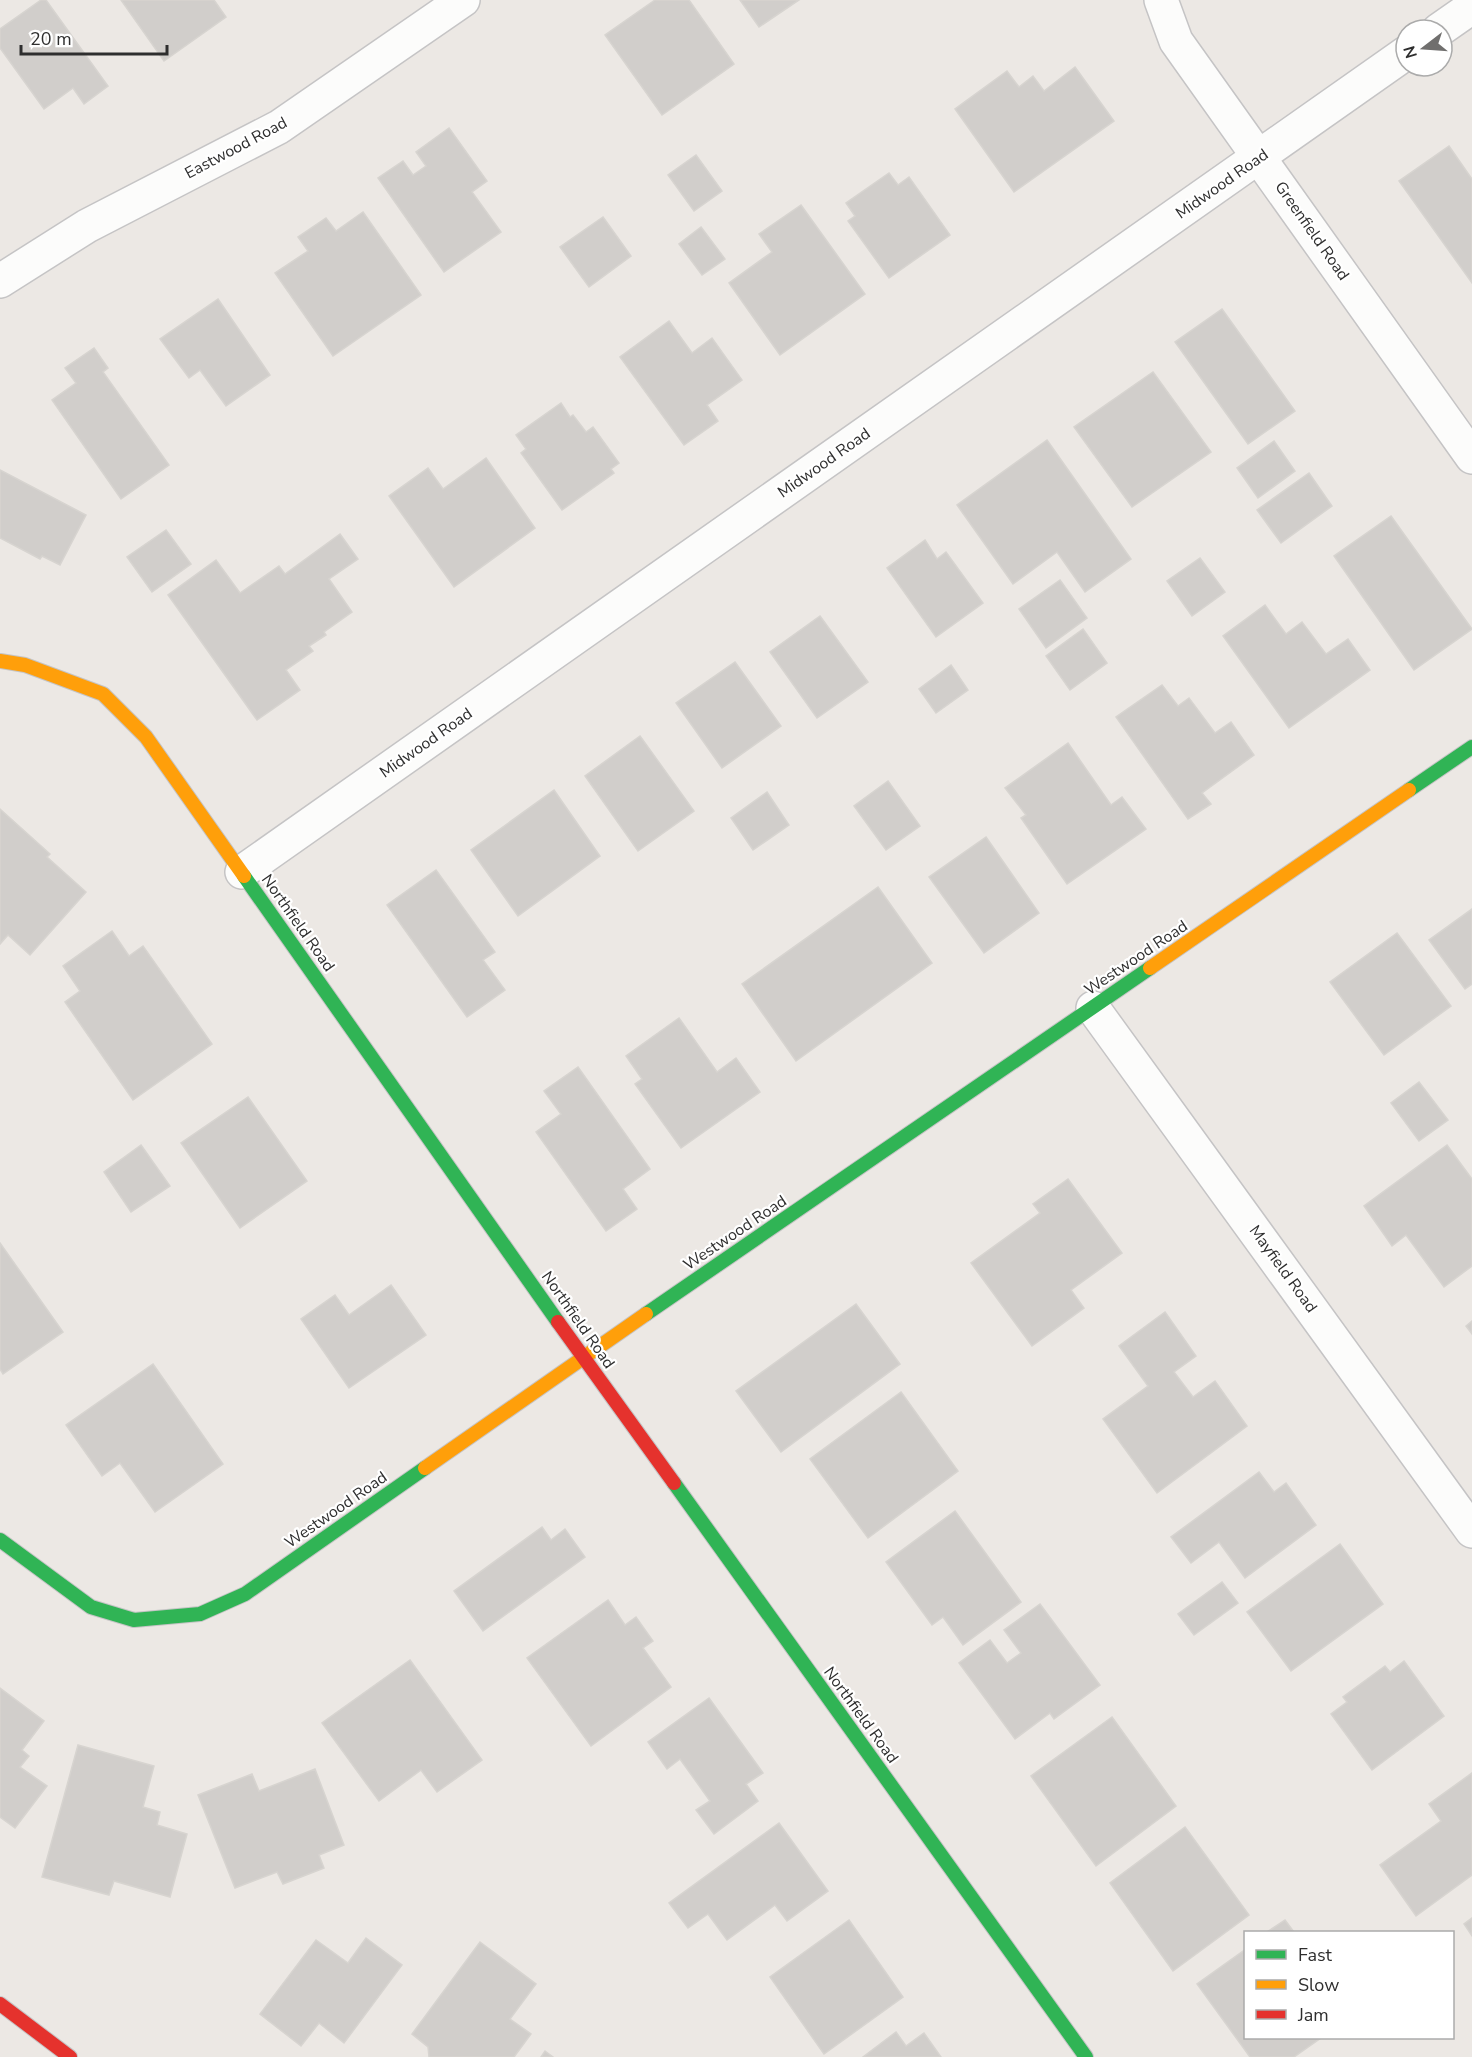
<svg xmlns="http://www.w3.org/2000/svg" width="1472" height="2057" font-family="'Nunito Sans',sans-serif">
  <style>
    .building { fill: #d1cecb; stroke: #d7d4d0; stroke-width: 1.5 }
    .lines { fill: none; stroke-linecap: round; stroke-linejoin: round }
    .street-casing { stroke: #c5c4c5; stroke-width: 36 }
    .fast-casing { stroke: #c5c4c5; stroke-width: 16 }
    .slow-casing { stroke: #c5c4c5; stroke-width: 16 }
    .jam-casing { stroke: #c5c4c5; stroke-width: 16 }
    .street { stroke: #fcfcfb; stroke-width: 33 }
    .fast { stroke: #30b455; stroke-width: 14 }
    .slow { stroke: #ff9f0a; stroke-width: 14 }
    .jam { stroke: #e5322d; stroke-width: 14 }
    .labels { text-anchor: middle; dominant-baseline: central; stroke-width: 4.5; stroke-linejoin: round; paint-order: stroke }
    .street-label { font-size: 16px; fill: #2e2e2e; stroke: #fff }
  </style>
  <rect width="100%" height="100%" fill="#ece8e4"/>
  <!-- building -->
  <g class="building">
    <path d="M 41,0 L 46,0 L 108,86 L 84,104 L 73,88 L 44,109 L 0,48 L 0,29 Z"/>
    <path d="M 121,0 L 214,0 L 226,17 L 164,61 Z"/>
    <path d="M 655,0 L 689,0 L 734,64 L 662,115 L 605,35 Z"/>
    <path d="M 740,0 L 799,0 L 759,27 Z"/>
    <path d="M 1075,67 L 1114,121 L 1014,192 L 955,109 L 1007,71 L 1019,87 L 1033,76 L 1044,91 Z"/>
    <path d="M 449,128 L 487,181 L 472,192 L 501,232 L 444,272 L 378,178 L 403,161 L 413,175 L 426,166 L 416,152 Z"/>
    <path d="M 1449,146 L 1472,179 L 1472,283 L 1399,181 Z"/>
    <path d="M 696,155 L 722,191 L 694,211 L 668,175 Z"/>
    <path d="M 889,173 L 898,185 L 909,177 L 950,235 L 889,278 L 848,221 L 855,216 L 846,203 Z"/>
    <path d="M 801,205 L 865,294 L 780,355 L 729,283 L 772,252 L 759,234 Z"/>
    <path d="M 363,212 L 421,295 L 333,356 L 275,273 L 308,251 L 298,237 L 326,218 L 336,231 Z"/>
    <path d="M 603,217 L 631,256 L 589,287 L 560,247 Z"/>
    <path d="M 701,227 L 725,259 L 702,275 L 679,244 Z"/>
    <path d="M 218,299 L 270,375 L 226,406 L 200,370 L 189,378 L 160,339 Z"/>
    <path d="M 1222,309 L 1295,411 L 1248,444 L 1175,342 Z"/>
    <path d="M 669,321 L 692,353 L 712,338 L 742,380 L 707,405 L 718,421 L 684,445 L 620,357 Z"/>
    <path d="M 94,348 L 108,368 L 103,372 L 169,465 L 121,499 L 52,400 L 76,383 L 65,368 Z"/>
    <path d="M 1153,372 L 1211,452 L 1132,507 L 1074,427 Z"/>
    <path d="M 561,403 L 570,417 L 573,415 L 586,432 L 593,427 L 619,463 L 611,469 L 614,473 L 562,510 L 521,453 L 526,449 L 516,435 Z"/>
    <path d="M 1047,440 L 1131,559 L 1085,592 L 1057,552 L 1013,584 L 957,505 Z"/>
    <path d="M 1274,441 L 1295,471 L 1258,498 L 1237,468 Z"/>
    <path d="M 486,458 L 535,528 L 454,587 L 389,496 L 428,468 L 443,489 Z"/>
    <path d="M 0,470 L 86,515 L 60,565 L 42,556 L 40,559 L 0,538 Z"/>
    <path d="M 1309,473 L 1332,506 L 1281,543 L 1257,510 Z"/>
    <path d="M 1391,516 L 1472,629 L 1414,670 L 1334,556 Z"/>
    <path d="M 166,530 L 191,564 L 152,592 L 127,557 Z"/>
    <path d="M 340,534 L 358,559 L 329,579 L 352,612 L 324,632 L 326,635 L 309,646 L 313,651 L 286,670 L 300,690 L 257,720 L 168,595 L 216,560 L 240,593 L 279,566 L 285,574 Z"/>
    <path d="M 925,540 L 937,559 L 946,552 L 983,603 L 936,637 L 887,568 Z"/>
    <path d="M 1200,558 L 1225,592 L 1192,616 L 1167,581 Z"/>
    <path d="M 1060,580 L 1087,618 L 1046,648 L 1019,609 Z"/>
    <path d="M 1265,605 L 1286,634 L 1302,622 L 1326,654 L 1348,639 L 1370,670 L 1289,728 L 1223,636 Z"/>
    <path d="M 820,616 L 868,682 L 817,718 L 770,652 Z"/>
    <path d="M 1083,629 L 1107,663 L 1070,690 L 1046,656 Z"/>
    <path d="M 735,662 L 781,726 L 722,768 L 676,703 Z"/>
    <path d="M 951,665 L 968,690 L 936,713 L 919,689 Z"/>
    <path d="M 1162,685 L 1178,706 L 1189,698 L 1215,733 L 1231,722 L 1254,755 L 1202,793 L 1211,804 L 1188,819 L 1116,717 Z"/>
    <path d="M 640,736 L 694,811 L 638,851 L 585,776 Z"/>
    <path d="M 1068,743 L 1111,805 L 1122,797 L 1146,829 L 1067,884 L 1021,818 L 1026,815 L 1005,788 Z"/>
    <path d="M 888,781 L 920,826 L 886,850 L 854,806 Z"/>
    <path d="M 554,790 L 600,856 L 518,916 L 471,850 Z"/>
    <path d="M 767,792 L 789,825 L 753,850 L 731,818 Z"/>
    <path d="M 0,809 L 50,854 L 47,857 L 86,892 L 30,955 L 8,935 L 0,944 Z"/>
    <path d="M 986,837 L 1039,913 L 984,953 L 929,877 Z"/>
    <path d="M 436,870 L 495,952 L 483,960 L 505,990 L 467,1017 L 387,905 Z"/>
    <path d="M 878,887 L 932,963 L 796,1061 L 742,984 Z"/>
    <path d="M 1472,909 L 1472,984 L 1465,989 L 1429,940 Z"/>
    <path d="M 112,931 L 129,956 L 143,946 L 212,1044 L 133,1100 L 65,1002 L 80,991 L 63,966 Z"/>
    <path d="M 1397,933 L 1451,1006 L 1384,1055 L 1330,982 Z"/>
    <path d="M 679,1018 L 717,1072 L 736,1058 L 760,1092 L 681,1148 L 635,1084 L 642,1079 L 626,1056 Z"/>
    <path d="M 578,1067 L 650,1169 L 623,1189 L 637,1209 L 606,1231 L 536,1132 L 561,1114 L 544,1091 Z"/>
    <path d="M 1419,1082 L 1448,1120 L 1419,1141 L 1391,1103 Z"/>
    <path d="M 248,1097 L 307,1181 L 240,1228 L 181,1143 Z"/>
    <path d="M 141,1145 L 170,1186 L 131,1212 L 104,1172 Z"/>
    <path d="M 1447,1145 L 1472,1179 L 1472,1266 L 1444,1287 L 1406,1235 L 1392,1246 L 1364,1206 Z"/>
    <path d="M 1068,1179 L 1122,1253 L 1071,1290 L 1084,1308 L 1032,1346 L 971,1263 L 1040,1213 L 1033,1204 Z"/>
    <path d="M 0,1243 L 63,1332 L 3,1374 L 0,1369 Z"/>
    <path d="M 391,1285 L 426,1335 L 349,1388 L 301,1319 L 335,1295 L 349,1315 Z"/>
    <path d="M 856,1304 L 900,1364 L 781,1452 L 736,1391 Z"/>
    <path d="M 1165,1312 L 1196,1356 L 1174,1372 L 1193,1397 L 1215,1381 L 1247,1426 L 1157,1493 L 1103,1419 L 1148,1386 L 1119,1346 Z"/>
    <path d="M 1472,1321 L 1472,1334 L 1466,1326 Z"/>
    <path d="M 153,1364 L 223,1464 L 155,1512 L 120,1463 L 102,1476 L 66,1425 Z"/>
    <path d="M 901,1392 L 958,1471 L 868,1538 L 810,1459 Z"/>
    <path d="M 1259,1472 L 1274,1492 L 1286,1483 L 1316,1525 L 1245,1578 L 1219,1542 L 1191,1563 L 1171,1537 Z"/>
    <path d="M 955,1511 L 1021,1602 L 963,1645 L 943,1617 L 932,1625 L 886,1562 Z"/>
    <path d="M 542,1527 L 551,1540 L 565,1529 L 585,1557 L 483,1631 L 454,1591 Z"/>
    <path d="M 1340,1544 L 1383,1604 L 1291,1671 L 1247,1612 Z"/>
    <path d="M 1222,1582 L 1238,1603 L 1194,1635 L 1178,1614 Z"/>
    <path d="M 608,1600 L 625,1625 L 636,1617 L 653,1641 L 643,1648 L 671,1687 L 591,1746 L 527,1658 Z"/>
    <path d="M 1040,1604 L 1100,1685 L 1054,1719 L 1050,1713 L 1015,1739 L 959,1663 L 990,1640 L 1007,1663 L 1021,1653 L 1004,1630 Z"/>
    <path d="M 410,1660 L 482,1760 L 437,1792 L 421,1770 L 379,1801 L 322,1723 Z"/>
    <path d="M 1404,1661 L 1444,1716 L 1372,1770 L 1331,1714 L 1347,1702 L 1343,1697 L 1385,1666 L 1390,1672 Z"/>
    <path d="M 0,1688 L 44,1721 L 22,1750 L 29,1756 L 20,1767 L 47,1786 L 15,1828 L 0,1817 Z"/>
    <path d="M 709,1698 L 763,1773 L 746,1784 L 758,1801 L 714,1834 L 696,1810 L 710,1801 L 680,1759 L 667,1769 L 648,1742 Z"/>
    <path d="M 1112,1717 L 1176,1806 L 1096,1866 L 1031,1776 Z"/>
    <path d="M 78,1745 L 154,1766 L 143,1807 L 160,1812 L 157,1825 L 187,1834 L 170,1897 L 114,1881 L 109,1895 L 42,1877 Z"/>
    <path d="M 315,1769 L 344,1845 L 319,1855 L 324,1868 L 283,1884 L 277,1872 L 235,1888 L 198,1795 L 252,1774 L 259,1791 Z"/>
    <path d="M 1472,1773 L 1472,1875 L 1416,1916 L 1380,1865 L 1441,1821 L 1429,1804 Z"/>
    <path d="M 779,1823 L 828,1891 L 787,1921 L 775,1905 L 727,1940 L 708,1914 L 688,1928 L 669,1903 Z"/>
    <path d="M 1185,1827 L 1249,1915 L 1173,1971 L 1110,1883 Z"/>
    <path d="M 1472,1918 L 1472,1936 L 1464,1924 Z"/>
    <path d="M 849,1920 L 903,1997 L 824,2054 L 770,1977 Z"/>
    <path d="M 1285,1920 L 1294,1932 L 1267,1932 Z"/>
    <path d="M 366,1938 L 402,1965 L 344,2043 L 319,2023 L 301,2046 L 260,2014 L 316,1940 L 348,1963 Z"/>
    <path d="M 480,1942 L 536,1984 L 510,2019 L 531,2034 L 514,2057 L 429,2057 L 428,2047 L 412,2034 Z"/>
    <path d="M 1246,1949 L 1246,2038 L 1321,2038 L 1294,2057 L 1250,2057 L 1197,1984 Z"/>
    <path d="M 896,2032 L 906,2046 L 924,2033 L 941,2057 L 863,2057 Z"/>
    <path d="M 545,2051 L 553,2057 L 541,2057 Z"/>
  </g>
  <g class="lines">
    <defs>
      <g id="street">
        <path d="M 1161,0 L 1176,41 L 1472,457"/>
        <path d="M 1439,30 L 1472,7"/>
        <path d="M 0,281 L 87,226 L 279,127 L 463,0"/>
        <path d="M 242,872 L 1406,53"/>
        <path d="M 1093,1008 L 1472,1531"/>
      </g>
      <g id="fast">
        <path d="M 1409,790 L 1472,747"/>
        <path d="M 244,876 L 558,1322"/>
        <path d="M 646,1314 L 1150,968"/>
        <path d="M 674,1483 L 1086,2057"/>
        <path d="M 0,1540 L 91,1607 L 134,1620 L 200,1614 L 245,1594 L 425,1468"/>
      </g>
      <g id="slow">
        <path d="M 0,661 L 25,665 L 103,694 L 146,737 L 244,876"/>
        <path d="M 1150,968 L 1409,790"/>
        <path d="M 425,1468 L 646,1314"/>
      </g>
      <g id="jam">
        <path d="M 558,1322 L 674,1483"/>
        <path d="M 0,2004 L 70,2057"/>
      </g>
    </defs>
    <!-- street casing -->
    <use href="#street" class="street-casing"/>
    <!-- fast casing -->
    <use href="#fast" class="fast-casing"/>
    <!-- slow casing -->
    <use href="#slow" class="slow-casing"/>
    <!-- jam casing -->
    <use href="#jam" class="jam-casing"/>
    <!-- street -->
    <use href="#street" class="street"/>
    <!-- fast -->
    <use href="#fast" class="fast"/>
    <!-- slow -->
    <use href="#slow" class="slow"/>
    <!-- jam -->
    <use href="#jam" class="jam"/>
  </g>
  <g class="labels">
    <!-- street labels -->
    <g class="street-label">
      <text transform="translate(236 148) rotate(-28)">Eastwood Road</text>
      <text transform="translate(1222 184) rotate(-35)">Midwood Road</text>
      <text transform="translate(1312 231) rotate(55)">Greenfield Road</text>
      <text transform="translate(824 463) rotate(-35)">Midwood Road</text>
      <text transform="translate(426 743) rotate(-35)">Midwood Road</text>
      <text transform="translate(298 923) rotate(55)">Northfield Road</text>
      <text transform="translate(1136 958) rotate(-34)">Westwood Road</text>
      <text transform="translate(735 1233) rotate(-34)">Westwood Road</text>
      <text transform="translate(1283 1269) rotate(54)">Mayfield Road</text>
      <text transform="translate(578 1320) rotate(55)">Northfield Road</text>
      <text transform="translate(336 1510) rotate(-35)">Westwood Road</text>
      <text transform="translate(861 1715) rotate(54)">Northfield Road</text>
    </g>
  </g>
  <!-- legend -->
  <rect x="1244" y="1931" width="210" height="108" fill="#ffffff" stroke="#ababab" stroke-width="1.5"/>
  <rect x="1256" y="1950" width="30" height="9" fill="#30b455" stroke="#ababab" stroke-width="1.5"/>
  <text x="1298" y="1961" font-size="18" fill="#2e2e2e">Fast</text>
  <rect x="1256" y="1980" width="30" height="9" fill="#ff9f0a" stroke="#ababab" stroke-width="1.5"/>
  <text x="1298" y="1991" font-size="18" fill="#2e2e2e">Slow</text>
  <rect x="1256" y="2010" width="30" height="9" fill="#e5322d" stroke="#ababab" stroke-width="1.5"/>
  <text x="1298" y="2021" font-size="18" fill="#2e2e2e">Jam</text>
  <!-- north arrow -->
  <g transform="translate(1424 48) rotate(253)"><circle r="28" fill="#ffffff" stroke="#ababab" stroke-width="1.5"/>
  <path d="M0-4.5L10 22L0 15L-10 22Z" fill="#706f6e"/>
  <text y="-9" font-size="16" font-weight="bold" text-anchor="middle" fill="#2e2e2e">N</text>
  </g>
  <!-- scale -->
  <path d="M21 45v9h146v-9" fill="none" stroke="#2e2e2e" stroke-width="3"/>
  <text x="30" y="45" font-size="18" fill="#2e2e2e" stroke="#ffffff" stroke-width="4.5" paint-order="stroke">20 m</text>
</svg>
